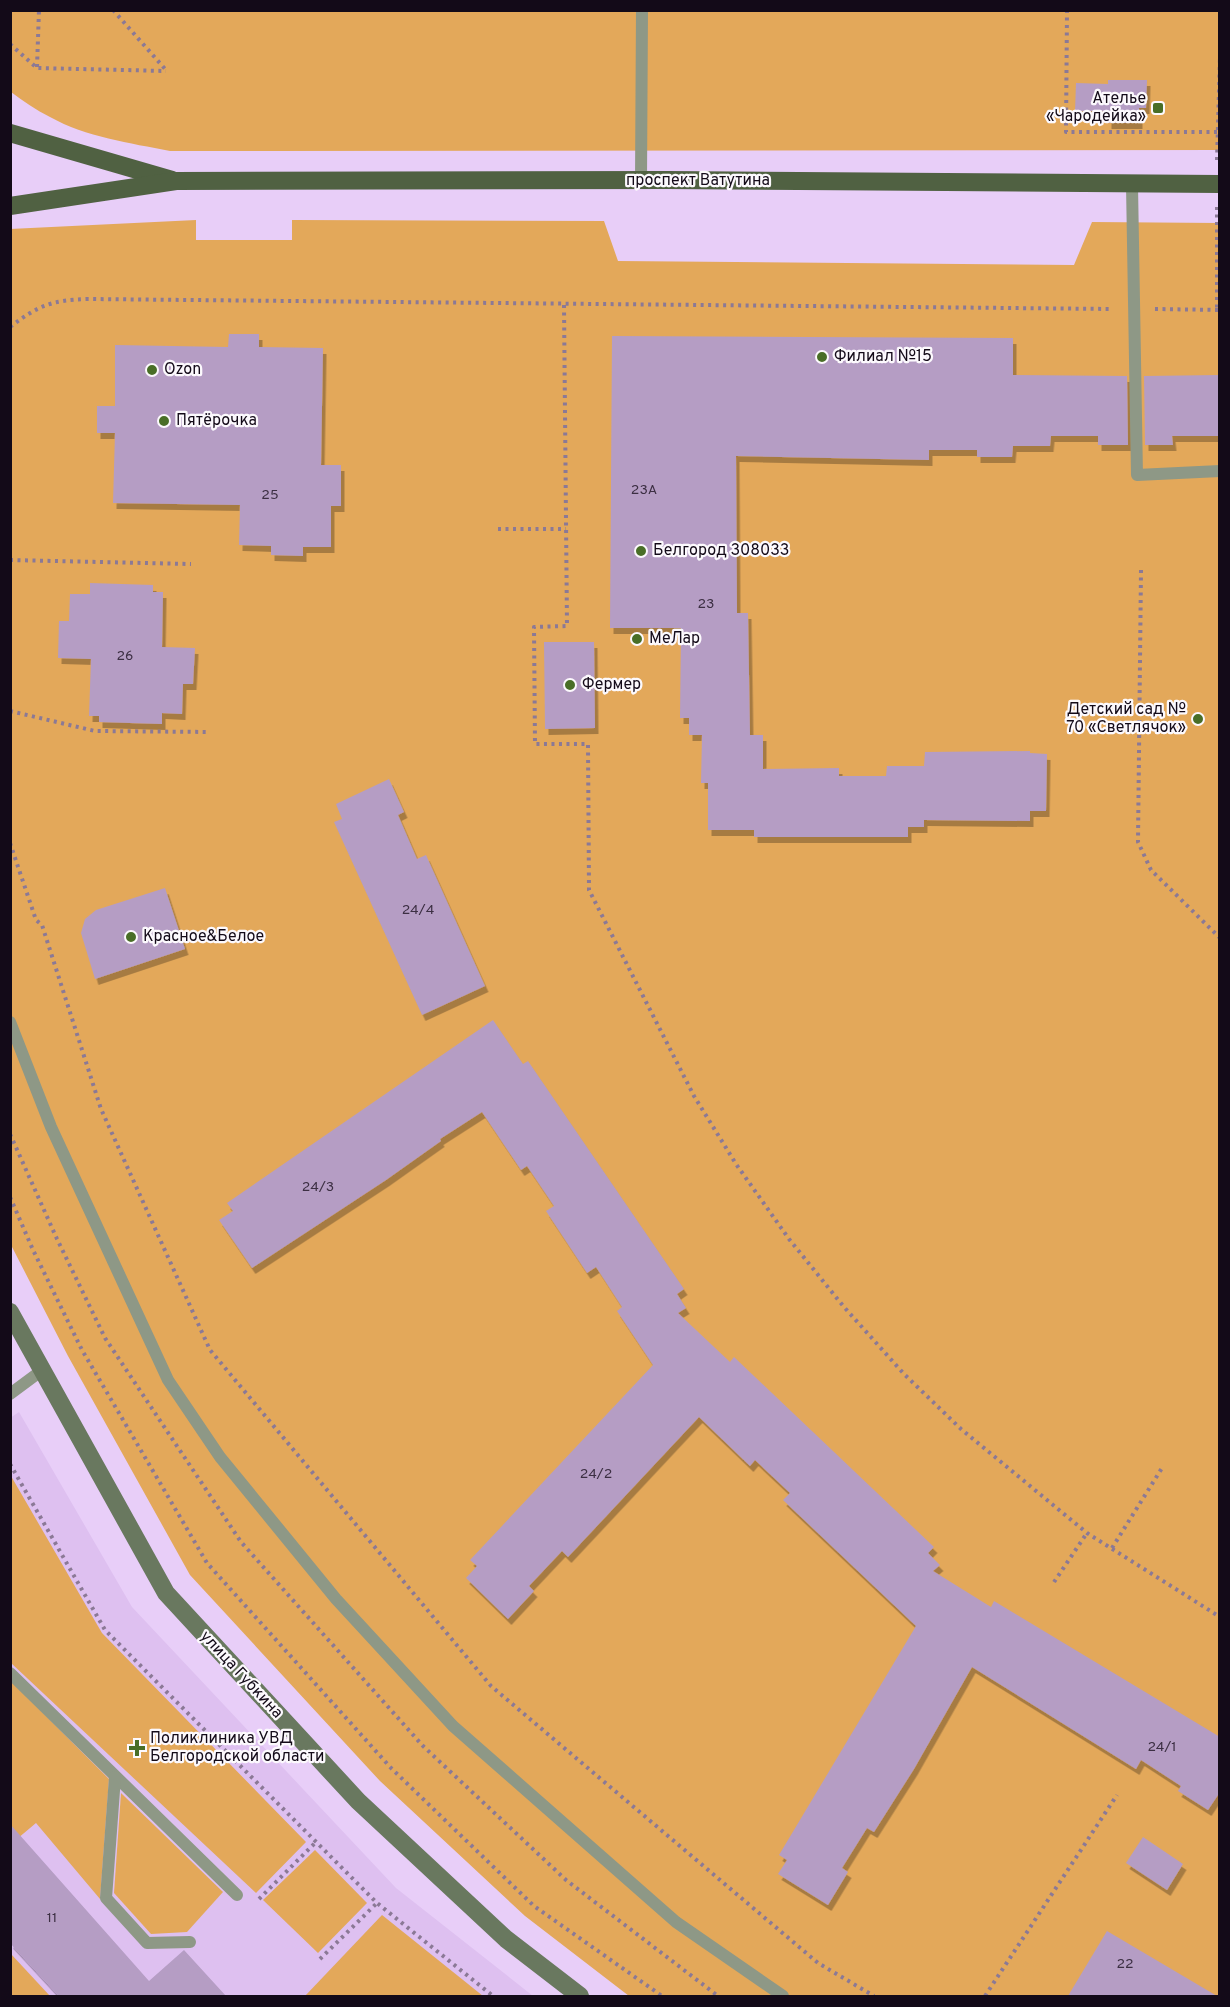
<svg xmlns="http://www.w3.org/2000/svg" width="1230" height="2007" font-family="Overpass,sans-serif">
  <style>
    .built { fill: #dec0f0 }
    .green { fill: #e3a85a }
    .building { fill: #b59dc4; filter: url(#shadow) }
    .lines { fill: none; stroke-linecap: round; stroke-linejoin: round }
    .path { stroke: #8b7996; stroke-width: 4; stroke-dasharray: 3 4.5; stroke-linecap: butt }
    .lane { stroke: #8e9886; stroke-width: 12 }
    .secondary { stroke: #69785f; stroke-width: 18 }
    .primary { stroke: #506142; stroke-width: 18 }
    .poi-dot { fill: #496e27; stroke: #fcf9fd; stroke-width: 2 }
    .labels { text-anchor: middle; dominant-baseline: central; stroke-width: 4.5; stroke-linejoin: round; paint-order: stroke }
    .number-label { font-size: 14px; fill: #3c2f43 }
    .poi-label { font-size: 16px; fill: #130a18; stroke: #fcf9fd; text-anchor: start }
    .street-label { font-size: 16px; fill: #130a18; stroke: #fcf9fd }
  </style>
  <defs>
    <filter id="shadow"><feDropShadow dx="3.5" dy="6" stdDeviation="0" flood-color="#0004"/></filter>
  </defs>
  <rect width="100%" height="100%" fill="#e8cef8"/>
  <!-- built -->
  <path class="built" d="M 19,1412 L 132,1607 L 396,1888 L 533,1996 L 11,1996 L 10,1418 Z"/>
  <!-- green -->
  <g class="green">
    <path d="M 10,11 L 1219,11 L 1219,150 L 170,151 C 130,143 86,137 50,117 C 36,110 23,101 11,92 Z"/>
    <path d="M 196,220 L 196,240 L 292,240 L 292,220 L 604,221 L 618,261 L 1074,265 L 1092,222 L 1219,223 L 1219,1996 L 629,1996 L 525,1916 L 380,1781 L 190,1575 L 68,1356 L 11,1245 L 10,229 Z"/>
    <path d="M 11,1476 L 102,1633 L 306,1842 L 256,1893 L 11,1663 Z"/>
    <path d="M 10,1680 L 109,1779 L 100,1899 L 36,1823 L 11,1844 Z"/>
    <path d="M 121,1793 L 223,1892 L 187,1932 L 151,1934 L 114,1893 Z"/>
    <path d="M 315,1850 L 367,1903 L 318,1953 L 263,1900 Z"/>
    <path d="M 382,1915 L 483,1996 L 305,1996 Z"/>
    <path d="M 11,1954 L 50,1996 L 11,1996 Z"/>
  </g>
  <!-- building -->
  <g class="building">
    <path d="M 1108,80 L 1147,80 L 1146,108 L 1139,108 L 1139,123 L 1108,123 L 1108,111 L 1075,111 L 1076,83 L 1108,84 Z"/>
    <path d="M 229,334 L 259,334 L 259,347 L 323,348 L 321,465 L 341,465 L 341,506 L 331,506 L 331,547 L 303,547 L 303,556 L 271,555 L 271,546 L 239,545 L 240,505 L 113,503 L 115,433 L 97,433 L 97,406 L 115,406 L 115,345 L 228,347 Z"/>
    <path d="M 612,336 L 1013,338 L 1013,375 L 1127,376 L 1128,445 L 1098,445 L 1098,436 L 1051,436 L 1050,446 L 1013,446 L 1012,457 L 977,457 L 977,450 L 929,450 L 929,460 L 736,456 L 737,613 L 748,613 L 750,735 L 763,735 L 763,769 L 839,768 L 839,776 L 886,776 L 887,766 L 924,766 L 925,752 L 1030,751 L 1030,753 L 1047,754 L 1046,811 L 1030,811 L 1030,821 L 924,820 L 924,827 L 908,827 L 908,837 L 754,837 L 754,830 L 708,830 L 708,783 L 701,783 L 702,735 L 689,735 L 689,718 L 680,718 L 681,628 L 610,628 Z"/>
    <path d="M 1220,375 L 1220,436 L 1172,436 L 1173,445 L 1145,445 L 1144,376 Z"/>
    <path d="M 90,583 L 153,585 L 153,592 L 163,592 L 162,647 L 195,648 L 193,684 L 183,684 L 182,714 L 162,713 L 162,724 L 99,722 L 99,716 L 89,716 L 91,659 L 58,658 L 59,621 L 69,621 L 70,594 L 90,594 Z"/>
    <path d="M 544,642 L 594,642 L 595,728 L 545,729 Z"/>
    <path d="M 389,779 L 404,812 L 398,815 L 417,859 L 426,855 L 485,986 L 422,1015 L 334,822 L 342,819 L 336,804 Z"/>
    <path d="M 165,888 L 185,949 L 95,979 L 81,933 L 85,919 L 96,910 Z"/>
    <path d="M 493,1020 L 523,1064 L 528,1061 L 684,1289 L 677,1294 L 686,1308 L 678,1313 L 730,1362 L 734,1357 L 934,1547 L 928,1553 L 940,1565 L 933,1571 L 991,1607 L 994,1601 L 1220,1737 L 1220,1792 L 1208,1810 L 1178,1791 L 1181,1786 L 1141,1760 L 1136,1769 L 972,1667 L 914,1769 L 874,1832 L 867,1828 L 842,1868 L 848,1872 L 828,1905 L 778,1874 L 787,1860 L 779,1855 L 916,1626 L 783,1500 L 790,1493 L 755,1460 L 750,1466 L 699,1417 L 568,1557 L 562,1551 L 529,1586 L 534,1591 L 508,1619 L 466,1578 L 477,1566 L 470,1560 L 653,1365 L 617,1311 L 622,1307 L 596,1267 L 587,1273 L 546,1211 L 554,1206 L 527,1166 L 521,1170 L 482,1112 L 440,1139 L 441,1141 L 386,1180 L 252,1268 L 219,1220 L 233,1211 L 227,1203 Z"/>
    <path d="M 10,1824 L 149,1981 L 184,1950 L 226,1996 L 59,1996 L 10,1943 Z"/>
    <path d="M 1143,1837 L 1183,1864 L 1167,1890 L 1126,1863 Z"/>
    <path d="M 1107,1931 L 1217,1996 L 1068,1996 Z"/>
  </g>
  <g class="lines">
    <!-- path -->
    <g class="path">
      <path d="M 113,10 L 166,70"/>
      <path d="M 1067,10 L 1066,132 L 1220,132"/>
      <path d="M 10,44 L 37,68 L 166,71"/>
      <path d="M 37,67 L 39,10"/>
      <path d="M 1217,160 L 1220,56"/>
      <path d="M 1217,207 L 1217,310"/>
      <path d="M 564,305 L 567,626 L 534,627 L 535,744 L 588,744 L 589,890 L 694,1096 L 736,1164 L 789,1239 L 844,1307 L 904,1374 L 961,1429 L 1087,1533 L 1220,1617"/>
      <path d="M 1155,309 L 1220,310"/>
      <path d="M 10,327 C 39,305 52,300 88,299 L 1112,309"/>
      <path d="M 498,529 L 566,529"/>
      <path d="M 10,560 L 191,564"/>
      <path d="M 1141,570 L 1138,842 L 1151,870 L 1220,938"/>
      <path d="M 10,711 L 95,731 L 210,732"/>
      <path d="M 10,843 L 36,920 L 42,925 L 101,1109 L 210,1350 L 491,1686 L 818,1963 L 874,1996"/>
      <path d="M 10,1134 L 57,1239 L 105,1338 L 241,1542 L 423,1746 L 566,1880 L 718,1996"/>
      <path d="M 10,1197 L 33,1250 L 82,1350 L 207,1563 L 391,1768 L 534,1906 L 662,1996"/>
      <path d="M 10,1464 L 105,1630 L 377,1903 L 493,1996"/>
      <path d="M 1112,1548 L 1162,1468"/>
      <path d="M 1054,1582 L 1087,1533"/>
      <path d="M 259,1899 L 316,1842"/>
      <path d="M 320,1959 L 377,1903"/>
      <path d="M 985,1996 L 1117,1795"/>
    </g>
    <!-- lane -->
    <g class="lane">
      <path d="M 641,180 L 642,10"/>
      <path d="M 1132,185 L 1137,475 L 1220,471"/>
      <path d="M 10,1022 L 51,1127 L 168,1380 L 220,1457 L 336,1599 L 453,1726 L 676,1922 L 783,1996"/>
      <path d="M 10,1394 L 41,1371"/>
      <path d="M 10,1673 L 237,1895"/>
      <path d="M 115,1777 L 106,1898 L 147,1943 L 190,1942"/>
    </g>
    <!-- secondary -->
    <path class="secondary" d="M 10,1312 L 166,1593 L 358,1801 L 506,1939 L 580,1996"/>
    <!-- primary -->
    <g class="primary">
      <path d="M 10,133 L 172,180"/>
      <path d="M 10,206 L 176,181 L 668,180 L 1220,184"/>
    </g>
  </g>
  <!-- markers -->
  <g class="poi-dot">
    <rect x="1152" y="102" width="12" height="12" rx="3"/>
    <circle cx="822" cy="357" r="6"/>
    <circle cx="152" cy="370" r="6"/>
    <circle cx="164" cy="421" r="6"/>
    <circle cx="641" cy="551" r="6"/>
    <circle cx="637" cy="639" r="6"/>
    <circle cx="570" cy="685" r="6"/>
    <circle cx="1198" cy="719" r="6"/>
    <circle cx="131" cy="937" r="6"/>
    <path d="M134 1739h6v6h6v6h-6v6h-6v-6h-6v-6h6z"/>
  </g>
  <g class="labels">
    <!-- number labels -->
    <g class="number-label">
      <text x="644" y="490">23А</text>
      <text x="270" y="495">25</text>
      <text x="706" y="604">23</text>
      <text x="125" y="656">26</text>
      <text x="418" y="910">24/4</text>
      <text x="318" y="1187">24/3</text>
      <text x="596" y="1474">24/2</text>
      <text x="1162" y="1747">24/1</text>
      <text x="52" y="1918">11</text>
      <text x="1125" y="1964">22</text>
    </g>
    <!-- poi labels -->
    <g class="poi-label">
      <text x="1146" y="99" text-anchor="end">Ателье<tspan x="1146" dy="18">«Чародейка»</tspan></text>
      <text x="834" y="357">Филиал №15</text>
      <text x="164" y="370">Ozon</text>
      <text x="176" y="421">Пятёрочка</text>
      <text x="653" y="551">Белгород 308033</text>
      <text x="649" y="639">МеЛар</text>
      <text x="582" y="685">Фермер</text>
      <text x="1186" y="710" text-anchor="end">Детский сад №<tspan x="1186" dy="18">70 «Светлячок»</tspan></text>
      <text x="143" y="937">Красное&amp;Белое</text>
      <text x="150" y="1739">Поликлиника УВД<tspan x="150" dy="18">Белгородской области</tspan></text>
    </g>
    <!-- street labels -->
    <g class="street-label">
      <text x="698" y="181">проспект Ватутина</text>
      <text transform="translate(241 1675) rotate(47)">улица Губкина</text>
    </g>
  </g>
  <!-- border -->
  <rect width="1230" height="2007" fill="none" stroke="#130a18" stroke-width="24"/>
</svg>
